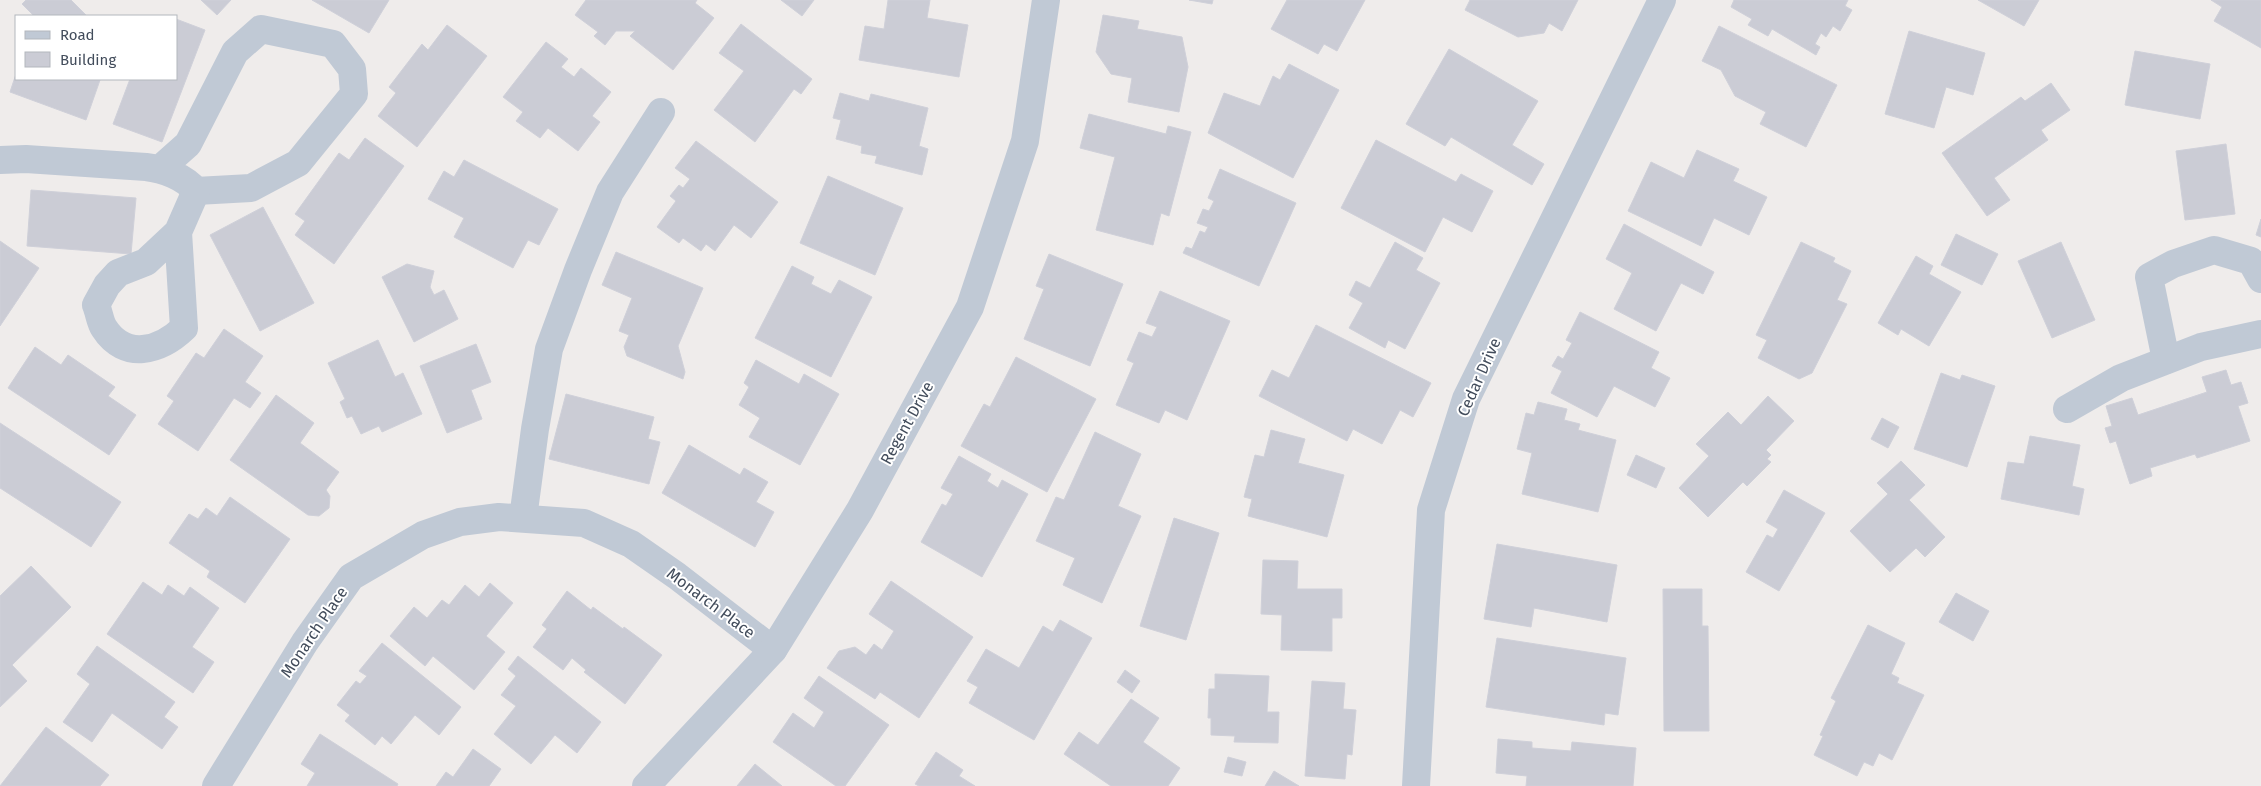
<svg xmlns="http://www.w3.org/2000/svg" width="2261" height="786" font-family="'Fira Sans',sans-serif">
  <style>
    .building { fill: #cbccd5; stroke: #cfd0d9 }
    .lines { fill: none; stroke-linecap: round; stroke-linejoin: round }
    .minor { stroke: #c0c9d5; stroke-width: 28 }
    .labels { text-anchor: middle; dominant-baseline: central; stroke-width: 4; stroke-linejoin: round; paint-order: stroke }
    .street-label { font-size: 16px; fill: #424c5b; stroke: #fff }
  </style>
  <rect width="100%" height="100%" fill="#efeceb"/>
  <!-- building -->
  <g class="building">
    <path d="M 26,0 L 71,0 L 87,16 L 34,16 L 22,4 Z"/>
    <path d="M 201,0 L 231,0 L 217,15 Z"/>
    <path d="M 312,0 L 389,0 L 369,33 Z"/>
    <path d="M 586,0 L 697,0 L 695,3 L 714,18 L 673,70 L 630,36 L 635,31 L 616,31 L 605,45 L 594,36 L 598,32 L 575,15 Z"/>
    <path d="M 781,0 L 814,0 L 802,16 Z"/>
    <path d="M 888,0 L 930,0 L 927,18 L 968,25 L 959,77 L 859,60 L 865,26 L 884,29 Z"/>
    <path d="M 1189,0 L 1213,0 L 1212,4 Z"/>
    <path d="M 1287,0 L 1365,0 L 1337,51 L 1324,44 L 1318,54 L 1271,29 Z"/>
    <path d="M 1470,0 L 1578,0 L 1562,31 L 1549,23 L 1544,33 L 1518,37 L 1465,10 Z"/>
    <path d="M 1734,0 L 1848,0 L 1845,6 L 1852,10 L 1840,31 L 1833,26 L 1826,37 L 1821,33 L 1815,44 L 1820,47 L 1816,55 L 1772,29 L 1768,36 L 1748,25 L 1752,19 L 1731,7 Z"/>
    <path d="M 1978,0 L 2039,0 L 2024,26 Z"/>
    <path d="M 2211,0 L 2261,0 L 2261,48 L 2214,21 L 2222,7 Z"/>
    <path d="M 1103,15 L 1139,21 L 1137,29 L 1182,37 L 1188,67 L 1179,112 L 1128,102 L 1132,78 L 1111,74 L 1096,52 Z"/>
    <path d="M 176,19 L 205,30 L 162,142 L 113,124 L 130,79 L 176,79 Z"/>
    <path d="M 741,24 L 812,79 L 801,94 L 794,89 L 755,142 L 714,110 L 744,71 L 719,53 Z"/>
    <path d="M 447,25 L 487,56 L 417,147 L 378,116 L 396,93 L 389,87 L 422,44 L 428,50 Z"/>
    <path d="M 1719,26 L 1837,85 L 1806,147 L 1760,124 L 1766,112 L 1735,96 L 1721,70 L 1702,61 Z"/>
    <path d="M 1909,31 L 1985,53 L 1973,95 L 1946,87 L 1934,128 L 1885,114 Z"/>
    <path d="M 546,42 L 568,59 L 561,67 L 574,77 L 581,68 L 611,92 L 592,116 L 600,122 L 578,151 L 548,128 L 540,138 L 516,121 L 523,112 L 503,97 Z"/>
    <path d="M 1449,49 L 1538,101 L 1512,145 L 1544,164 L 1532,185 L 1451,137 L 1445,146 L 1406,124 Z"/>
    <path d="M 2135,51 L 2210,64 L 2200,119 L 2125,105 Z"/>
    <path d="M 1289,64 L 1339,90 L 1293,178 L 1208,133 L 1224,93 L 1260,106 L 1273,76 L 1280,80 Z"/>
    <path d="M 16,74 L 16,79 L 100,80 L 86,120 L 10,92 Z"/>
    <path d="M 2051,83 L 2070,110 L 2041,130 L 2048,140 L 1994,178 L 2010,200 L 1987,216 L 1942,153 L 2021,97 L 2025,101 Z"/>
    <path d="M 840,93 L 869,101 L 871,94 L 928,108 L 919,146 L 928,149 L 922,175 L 875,163 L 877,156 L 861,153 L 862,146 L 836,139 L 841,120 L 833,118 Z"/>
    <path d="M 1089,114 L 1166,134 L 1168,126 L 1191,132 L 1169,216 L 1161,213 L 1153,245 L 1096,230 L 1115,157 L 1080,148 Z"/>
    <path d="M 365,138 L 404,166 L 334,264 L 295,235 L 305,221 L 295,214 L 339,153 L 349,160 Z"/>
    <path d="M 1376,140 L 1456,182 L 1461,174 L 1493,191 L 1472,232 L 1443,217 L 1425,252 L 1341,208 Z"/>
    <path d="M 696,141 L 778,202 L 751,238 L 734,225 L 715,251 L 706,244 L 701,251 L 683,238 L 679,243 L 657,227 L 676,201 L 670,196 L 679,185 L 683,188 L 690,179 L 675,168 Z"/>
    <path d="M 2226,144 L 2235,214 L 2185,220 L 2176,151 Z"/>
    <path d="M 1697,150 L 1739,169 L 1733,181 L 1767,197 L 1749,235 L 1714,218 L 1701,246 L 1628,211 L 1651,162 L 1684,178 Z"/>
    <path d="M 464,160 L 558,209 L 539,245 L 528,240 L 513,268 L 454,237 L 464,218 L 428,199 L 444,171 L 454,177 Z"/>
    <path d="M 1220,169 L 1296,203 L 1259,286 L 1183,253 L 1186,247 L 1192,249 L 1200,231 L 1205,233 L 1208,227 L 1197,223 L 1203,209 L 1209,211 L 1214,201 L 1208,198 Z"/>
    <path d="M 828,176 L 903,208 L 875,275 L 800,243 Z"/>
    <path d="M 31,190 L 136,198 L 131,254 L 27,246 Z"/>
    <path d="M 263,207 L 314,303 L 260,331 L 210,235 Z"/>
    <path d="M 2261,219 L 2261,237 L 2256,235 Z"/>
    <path d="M 1624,224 L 1714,272 L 1703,294 L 1681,283 L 1656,331 L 1614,309 L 1632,273 L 1606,259 Z"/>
    <path d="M 1956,234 L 1998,254 L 1982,285 L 1941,265 Z"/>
    <path d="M 0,241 L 39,268 L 0,326 Z"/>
    <path d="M 1395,242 L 1423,258 L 1416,270 L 1440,283 L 1405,349 L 1388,340 L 1385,348 L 1349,328 L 1363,303 L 1349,295 L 1356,281 L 1370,288 Z"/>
    <path d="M 1801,242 L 1835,258 L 1833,262 L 1851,271 L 1837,300 L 1847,304 L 1812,373 L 1799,379 L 1758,358 L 1767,340 L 1756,335 Z"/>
    <path d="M 2061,242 L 2095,320 L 2052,338 L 2018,261 Z"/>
    <path d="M 616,252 L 703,288 L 678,346 L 685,372 L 683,379 L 627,356 L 624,347 L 629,335 L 619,331 L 632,298 L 602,285 Z"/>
    <path d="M 1049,254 L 1123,284 L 1090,366 L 1024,339 L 1044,289 L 1036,286 Z"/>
    <path d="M 1916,256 L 1933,266 L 1929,274 L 1961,292 L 1929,346 L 1901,329 L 1898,335 L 1878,323 Z"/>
    <path d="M 407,264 L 434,271 L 430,287 L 434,295 L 444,290 L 458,319 L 414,342 L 382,277 Z"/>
    <path d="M 792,266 L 814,277 L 811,284 L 831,294 L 839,280 L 872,297 L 831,377 L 755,338 Z"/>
    <path d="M 1160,291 L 1230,321 L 1187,420 L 1165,410 L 1159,423 L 1116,405 L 1134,363 L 1127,360 L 1139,332 L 1152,337 L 1157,327 L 1146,323 Z"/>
    <path d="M 1580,312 L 1659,352 L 1651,368 L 1670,378 L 1655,407 L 1614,386 L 1597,417 L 1551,393 L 1562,371 L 1552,366 L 1558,356 L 1563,359 L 1572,343 L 1566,340 Z"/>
    <path d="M 1316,325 L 1431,383 L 1413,417 L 1400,410 L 1382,444 L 1353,429 L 1347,441 L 1259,396 L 1272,370 L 1289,378 Z"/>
    <path d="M 224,329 L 263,356 L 245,382 L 261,393 L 250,408 L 234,398 L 198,451 L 158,424 L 174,401 L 167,396 L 196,353 L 204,358 Z"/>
    <path d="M 378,340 L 395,377 L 403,373 L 422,414 L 382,432 L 379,426 L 361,434 L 352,416 L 347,418 L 340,402 L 345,399 L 328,363 Z"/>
    <path d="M 476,344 L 491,382 L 471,390 L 482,419 L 447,433 L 420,366 Z"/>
    <path d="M 35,347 L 61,365 L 68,355 L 115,387 L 108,396 L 136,415 L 109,455 L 8,388 Z"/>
    <path d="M 1016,357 L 1096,399 L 1047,492 L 961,446 L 984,404 L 990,407 Z"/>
    <path d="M 756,360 L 799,384 L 804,374 L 839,394 L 800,465 L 749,437 L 760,418 L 739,405 L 749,387 L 744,383 Z"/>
    <path d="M 2226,370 L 2231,385 L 2241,382 L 2248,403 L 2238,406 L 2250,441 L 2197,458 L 2195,454 L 2150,468 L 2152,476 L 2130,484 L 2116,441 L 2110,443 L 2105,428 L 2112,426 L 2106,406 L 2132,398 L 2138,415 L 2207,392 L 2202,377 Z"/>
    <path d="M 1941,373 L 1960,380 L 1962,375 L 1995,386 L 1967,467 L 1914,449 Z"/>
    <path d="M 566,394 L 654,417 L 648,439 L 660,442 L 649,484 L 549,459 Z"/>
    <path d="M 276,395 L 314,423 L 300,443 L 339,472 L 326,490 L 330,496 L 329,508 L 319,516 L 308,515 L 230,460 Z"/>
    <path d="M 1768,396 L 1794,421 L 1766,450 L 1771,455 L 1767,459 L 1771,462 L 1747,486 L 1743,482 L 1708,517 L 1679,488 L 1709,456 L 1696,444 L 1728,412 L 1741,425 Z"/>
    <path d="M 1538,402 L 1567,409 L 1564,420 L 1580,424 L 1578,430 L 1616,440 L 1598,512 L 1522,494 L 1532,453 L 1517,449 L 1526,413 L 1534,415 Z"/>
    <path d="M 1882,418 L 1899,427 L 1888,448 L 1871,439 Z"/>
    <path d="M 0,423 L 121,502 L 91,547 L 0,488 Z"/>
    <path d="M 1271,430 L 1305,439 L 1298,463 L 1344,475 L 1327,537 L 1248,516 L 1252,499 L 1244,497 L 1255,455 L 1264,457 Z"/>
    <path d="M 1095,432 L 1141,454 L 1118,506 L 1141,516 L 1102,603 L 1063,585 L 1075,558 L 1036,541 L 1056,497 L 1064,500 Z"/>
    <path d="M 2030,436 L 2080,445 L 2072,486 L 2084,489 L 2079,515 L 2001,499 L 2008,462 L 2024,464 Z"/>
    <path d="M 689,445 L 740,475 L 744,468 L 768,482 L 756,502 L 774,512 L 755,547 L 662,493 Z"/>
    <path d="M 1636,455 L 1665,468 L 1656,488 L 1627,475 Z"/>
    <path d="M 959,456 L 991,474 L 987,481 L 998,488 L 1002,480 L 1028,494 L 982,577 L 921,542 L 942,504 L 946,506 L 953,494 L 941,488 Z"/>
    <path d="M 1901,461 L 1925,485 L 1909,500 L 1945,537 L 1925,557 L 1916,548 L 1890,572 L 1850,531 L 1888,494 L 1877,483 Z"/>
    <path d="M 1784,490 L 1825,513 L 1779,591 L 1746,572 L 1767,535 L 1773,538 L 1778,529 L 1766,522 Z"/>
    <path d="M 230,497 L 290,539 L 245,603 L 207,577 L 210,571 L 169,543 L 189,514 L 198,519 L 206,508 L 217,516 Z"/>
    <path d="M 1174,518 L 1219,533 L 1186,640 L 1140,626 Z"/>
    <path d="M 1497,544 L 1617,565 L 1607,622 L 1534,608 L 1531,627 L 1484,619 Z"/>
    <path d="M 1263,560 L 1298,561 L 1297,589 L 1342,589 L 1342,618 L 1332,618 L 1332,651 L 1281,650 L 1282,615 L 1261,614 Z"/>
    <path d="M 31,566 L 71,607 L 12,665 L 27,681 L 0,707 L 0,596 Z"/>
    <path d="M 891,581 L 973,637 L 919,718 L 880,692 L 875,699 L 827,668 L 839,651 L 855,647 L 866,655 L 874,644 L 882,650 L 894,631 L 869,614 Z"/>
    <path d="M 143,582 L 162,595 L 168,585 L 184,596 L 190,587 L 219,608 L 192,647 L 214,662 L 193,693 L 107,634 Z"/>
    <path d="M 490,583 L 513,603 L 486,636 L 505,652 L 474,690 L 433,656 L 425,666 L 390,636 L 414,607 L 427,618 L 442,600 L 449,605 L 465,585 L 479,597 Z"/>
    <path d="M 1663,589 L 1702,589 L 1702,626 L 1708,626 L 1709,731 L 1664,731 Z"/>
    <path d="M 567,591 L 591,610 L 593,607 L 623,629 L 624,627 L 662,655 L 625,704 L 584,672 L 586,670 L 572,658 L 563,670 L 533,647 L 547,629 L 542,625 Z"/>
    <path d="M 1956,593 L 1989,611 L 1973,641 L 1939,622 Z"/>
    <path d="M 1060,620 L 1092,638 L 1034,740 L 969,703 L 978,687 L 967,681 L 986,649 L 1019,668 L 1043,626 L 1053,632 Z"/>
    <path d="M 1868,625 L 1905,643 L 1891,674 L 1899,678 L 1897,683 L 1924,695 L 1892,760 L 1879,753 L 1873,766 L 1864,762 L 1857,776 L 1814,755 L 1823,736 L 1820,735 L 1836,701 L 1831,698 Z"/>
    <path d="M 1497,638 L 1626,658 L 1618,715 L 1605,713 L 1604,725 L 1486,707 Z"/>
    <path d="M 382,643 L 461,707 L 439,735 L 415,715 L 391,744 L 382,736 L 375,745 L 345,721 L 350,715 L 337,705 L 356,681 L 360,684 L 367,676 L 359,671 Z"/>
    <path d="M 97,646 L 175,702 L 164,717 L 178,727 L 162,749 L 112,713 L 92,742 L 63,722 L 90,684 L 77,674 Z"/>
    <path d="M 518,656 L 601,722 L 577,753 L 555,735 L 531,764 L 494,734 L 516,706 L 501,695 L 516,676 L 508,669 Z"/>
    <path d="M 1125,670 L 1140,681 L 1132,693 L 1117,682 Z"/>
    <path d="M 1215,674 L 1269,676 L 1267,712 L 1279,712 L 1278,743 L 1234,742 L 1235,736 L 1211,735 L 1211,718 L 1208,718 L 1209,689 L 1215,689 Z"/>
    <path d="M 819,676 L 889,725 L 845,786 L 836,786 L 773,742 L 793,713 L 814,728 L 824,712 L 804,698 Z"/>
    <path d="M 1312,681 L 1345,683 L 1343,709 L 1356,710 L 1352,755 L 1347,754 L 1345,779 L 1305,776 Z"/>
    <path d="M 1131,699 L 1159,718 L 1143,742 L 1180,768 L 1168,786 L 1111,786 L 1064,754 L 1079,732 L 1098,745 Z"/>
    <path d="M 46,727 L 109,775 L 100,786 L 0,786 Z"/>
    <path d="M 320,734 L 398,784 L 397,786 L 307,786 L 315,773 L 301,764 Z"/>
    <path d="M 1498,739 L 1532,742 L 1532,748 L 1571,751 L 1572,742 L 1636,748 L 1633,786 L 1526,786 L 1527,776 L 1496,773 Z"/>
    <path d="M 473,749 L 501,769 L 489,786 L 436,786 L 446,772 L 453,777 Z"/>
    <path d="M 936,752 L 963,770 L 959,776 L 975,786 L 919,786 L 915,784 Z"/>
    <path d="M 1228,757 L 1246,762 L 1242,776 L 1224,772 Z"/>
    <path d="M 755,764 L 782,786 L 737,786 Z"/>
    <path d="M 1274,771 L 1299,786 L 1265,786 Z"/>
  </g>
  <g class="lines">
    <!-- minor -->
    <g class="minor">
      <path d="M 0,160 L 26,159 L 146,167 C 163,169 185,177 196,191 L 251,188 L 298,163 L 354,94 L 352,69 L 333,44 L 261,29 L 235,52 L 188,144 L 161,168"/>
      <path d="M 178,232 L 146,262 L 118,273 L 107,285 L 96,305 C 99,312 100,322 104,328 C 125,361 160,351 184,328 L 178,232 L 196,191"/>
      <path d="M 2166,360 L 2149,277 L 2173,264 L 2214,250 L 2251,261 L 2261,279"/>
      <path d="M 2067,409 L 2121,378 L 2201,347 L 2261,334"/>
      <path d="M 523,518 L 535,429 L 549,349 L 578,270 L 610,192 L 661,112"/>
      <path d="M 216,786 L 305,642 L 351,577 L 423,535 L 460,522 L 499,517 L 584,523 L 631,544 L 677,576 L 773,650"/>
      <path d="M 646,786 L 773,650 L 860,510 L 970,307 L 1025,141 L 1046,0"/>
      <path d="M 1416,786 L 1431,510 L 1466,399 L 1662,0"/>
    </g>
  </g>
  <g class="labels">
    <!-- street labels -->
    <g class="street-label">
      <text transform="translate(1479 377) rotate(-66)">Cedar Drive</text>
      <text transform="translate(907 423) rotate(-61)">Regent Drive</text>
      <text transform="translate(711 603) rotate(37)">Monarch Place</text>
      <text transform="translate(314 632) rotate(-56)">Monarch Place</text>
    </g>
  </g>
  <!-- legend -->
  <rect x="15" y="15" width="162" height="65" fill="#ffffff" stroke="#b3b7bd"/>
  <rect x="25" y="31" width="25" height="8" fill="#c0c9d5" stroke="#b3b7bd"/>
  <text x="60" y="40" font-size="15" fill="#424c5b">Road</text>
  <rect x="25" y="52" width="25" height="15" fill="#cbccd5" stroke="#b3b7bd"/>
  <text x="60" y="65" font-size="15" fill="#424c5b">Building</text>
</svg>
